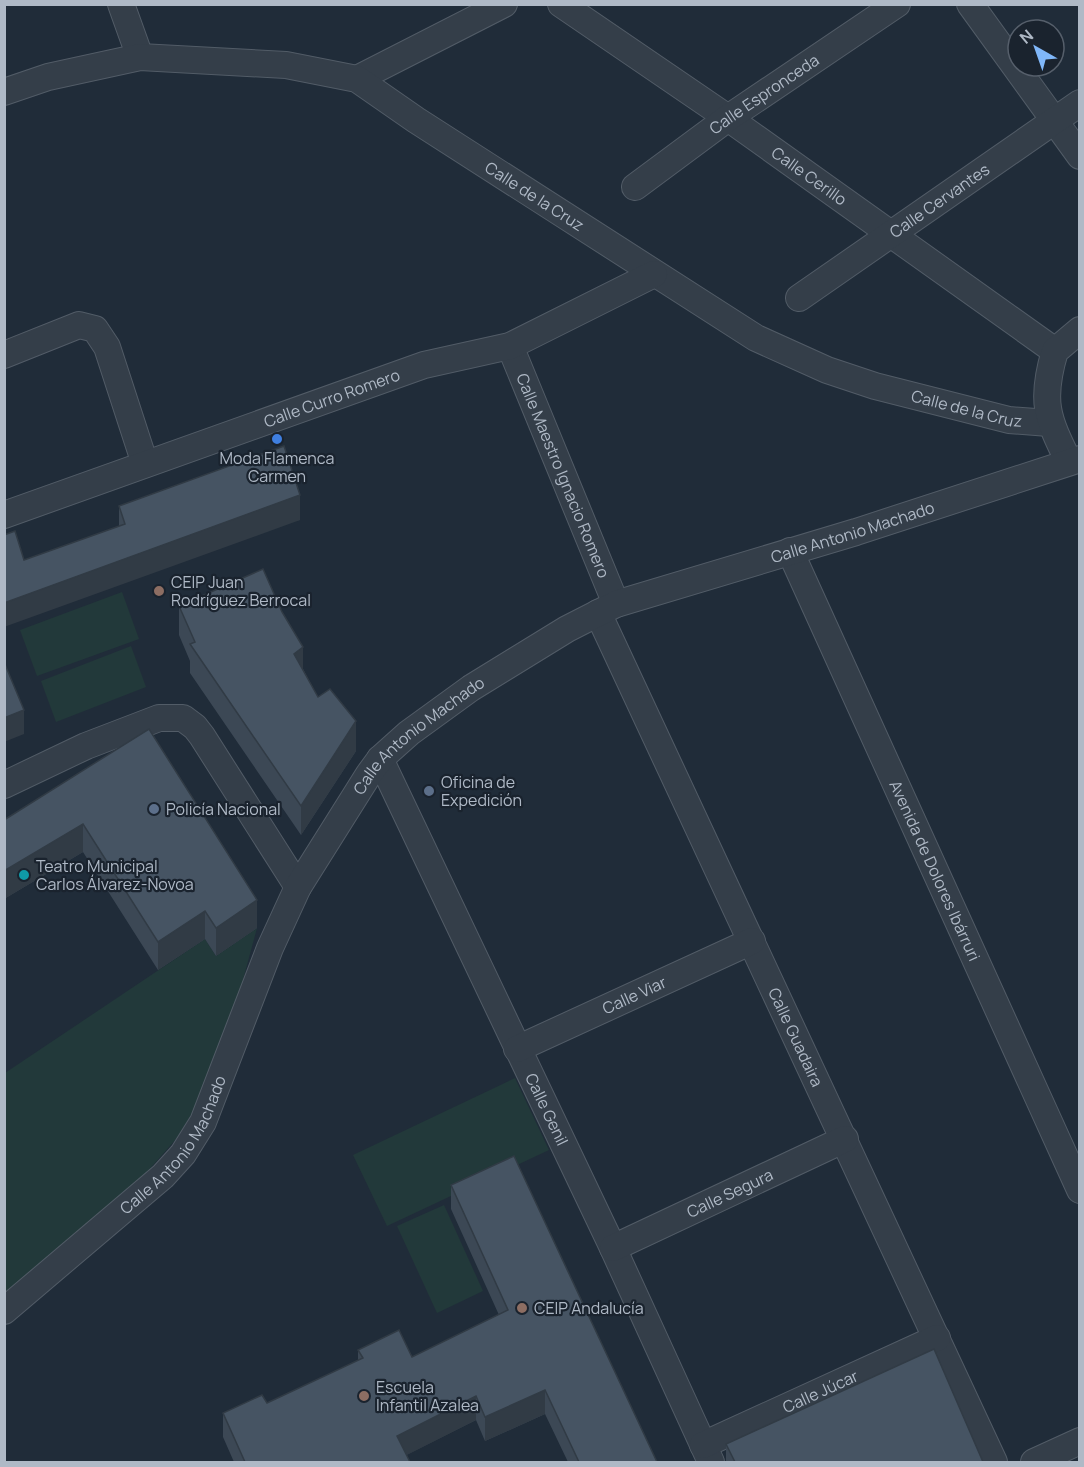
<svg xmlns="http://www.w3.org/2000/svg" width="1084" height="1467" font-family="Manrope,sans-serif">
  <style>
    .green { fill: #22393a }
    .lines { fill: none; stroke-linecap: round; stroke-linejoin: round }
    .street-casing { stroke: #525c67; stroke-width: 28 }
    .street { stroke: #343e49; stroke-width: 26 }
    .wall { fill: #3c4855 }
    .shaded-wall { fill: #313b45 }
    .building { fill: #465463; stroke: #313b45; stroke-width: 1.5 }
    .shop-dot { fill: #3f7fe0; stroke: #1a232e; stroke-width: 2 }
    .education-dot { fill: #8d6e63; stroke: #1a232e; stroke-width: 2 }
    .service-dot { fill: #5c6f8a; stroke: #1a232e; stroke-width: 2 }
    .culture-dot { fill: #0f9aa8; stroke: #1a232e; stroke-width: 2 }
    .labels { text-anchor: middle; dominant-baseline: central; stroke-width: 4.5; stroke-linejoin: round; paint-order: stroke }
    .street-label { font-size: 16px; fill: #afb9c6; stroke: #1a232e }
    .poi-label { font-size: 16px; fill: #afb9c6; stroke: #1a232e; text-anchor: start }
  </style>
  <rect width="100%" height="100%" fill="#202c39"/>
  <!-- green -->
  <g class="green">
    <path d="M 122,592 L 139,639 L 37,676 L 20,630 Z"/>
    <path d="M 131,646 L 146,687 L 56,722 L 41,681 Z"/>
    <path d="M 257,928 L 227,1039 L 208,1087 L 177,1138 L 132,1189 L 5,1296 L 5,1073 L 205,939 L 216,956 Z"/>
    <path d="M 515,1078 L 549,1150 L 387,1226 L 353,1155 Z"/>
    <path d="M 444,1205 L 483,1291 L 437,1313 L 397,1226 Z"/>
  </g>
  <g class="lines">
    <defs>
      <g id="street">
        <path d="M 121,4 L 140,57"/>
        <path id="s1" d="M 561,4 L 728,118 L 1055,351"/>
        <path d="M 970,4 L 1080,156"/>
        <path d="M 357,79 L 504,4"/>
        <path id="s2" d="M 4,92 L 48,77 L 140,57 L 286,65 L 357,79 L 416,120 L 756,338 L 827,370 L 875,386 L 1009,420 L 1049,423"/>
        <path id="s3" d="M 635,187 L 728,118 L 897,4"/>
        <path id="s4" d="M 799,298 L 1080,103"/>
        <path id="s5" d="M 510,346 L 616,604"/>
        <path d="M 4,355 L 79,325 L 95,329 L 107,347 L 145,464"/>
        <path d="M 1069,462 C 1047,418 1040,401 1055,351 L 1080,330"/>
        <path id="s6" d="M 4,515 L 424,365 L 510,346 L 654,274"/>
        <path id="s7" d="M 790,551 L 1080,1190"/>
        <path id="s8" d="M 598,613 L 994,1462"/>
        <path id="s9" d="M 380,759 L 613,1248 L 711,1462"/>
        <path d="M 4,785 L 86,746 L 159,718 L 183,718 L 195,727 L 202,736 L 298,887"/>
        <path id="s10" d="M 517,1049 L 752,941"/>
        <path id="s11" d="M 613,1248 L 845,1139"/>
        <path id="s12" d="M 4,1311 L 163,1176 L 183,1154 L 203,1122 L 270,948 L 298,887 L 369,774 L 380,759 L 409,733 L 471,688 L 567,629 L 616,604 L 856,532 L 1080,459"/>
        <path id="s13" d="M 703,1445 L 937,1338"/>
        <path d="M 1034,1462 L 1080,1441"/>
      </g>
    </defs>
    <!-- street casing -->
    <use href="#street" class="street-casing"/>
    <!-- street -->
    <use href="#street" class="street"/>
  </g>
  <!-- wall -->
  <g class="wall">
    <path d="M 119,506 L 300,520 L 24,560 L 119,526 Z"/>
    <path d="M 179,606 L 303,669 L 318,697 L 356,751 L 301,835 L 190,673 L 190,661 L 179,635 Z"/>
    <path d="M 149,729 L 257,928 L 216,956 L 205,939 L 158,970 L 83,852 L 4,899 L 4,820 Z"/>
    <path d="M 451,1185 L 657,1462 L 568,1462 L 545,1414 L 485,1441 L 476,1420 L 406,1455 L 410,1462 L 234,1462 L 223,1437 L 223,1413 L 267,1403 L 358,1361 L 358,1350 L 412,1357 L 499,1315 L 451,1209 Z"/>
    <path d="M 726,1444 L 983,1462 L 726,1462 Z"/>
  </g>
  <!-- shaded-wall -->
  <g class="shaded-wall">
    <path d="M 300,495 L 300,520 L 4,627 L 4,603 Z"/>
    <path d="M 303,647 L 303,677 L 294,654 Z"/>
    <path d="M 24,710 L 24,734 L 4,742 L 4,718 Z"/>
    <path d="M 356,721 L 356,751 L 301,835 L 301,806 Z"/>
    <path d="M 83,824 L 83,852 L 4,899 L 4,871 Z"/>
    <path d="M 257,900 L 257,928 L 216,956 L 216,928 Z"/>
    <path d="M 205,911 L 205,939 L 158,970 L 158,942 Z"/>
    <path d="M 545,1390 L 545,1414 L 485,1441 L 485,1417 Z"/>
    <path d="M 476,1396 L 476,1420 L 397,1460 L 397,1436 Z"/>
  </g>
  <!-- building -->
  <g class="building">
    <path d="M 284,446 L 300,495 L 4,603 L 4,535 L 15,531 L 24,560 L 125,524 L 119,506 Z"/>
    <path d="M 263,569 L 282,612 L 303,647 L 294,654 L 318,697 L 330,689 L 356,721 L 301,806 L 190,644 L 195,642 L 179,606 Z"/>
    <path d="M 4,662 L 24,710 L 4,718 Z"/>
    <path d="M 149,729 L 257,900 L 216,928 L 205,911 L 158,942 L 83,824 L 4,871 L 4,820 Z"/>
    <path d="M 514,1156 L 657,1462 L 579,1462 L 545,1390 L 485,1417 L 476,1396 L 397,1436 L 410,1462 L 245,1462 L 223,1413 L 262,1395 L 267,1403 L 363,1358 L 358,1350 L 399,1330 L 412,1357 L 508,1310 L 451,1185 Z"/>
    <path d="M 934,1349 L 983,1462 L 735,1462 L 726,1444 Z"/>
  </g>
  <!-- markers -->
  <circle class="shop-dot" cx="277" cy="439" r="6"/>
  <g class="education-dot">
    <circle cx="159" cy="591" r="6"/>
    <circle cx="522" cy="1308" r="6"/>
    <circle cx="364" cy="1396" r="6"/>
  </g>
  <g class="service-dot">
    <circle cx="429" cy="791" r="6"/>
    <circle cx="154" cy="809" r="6"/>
  </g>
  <circle class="culture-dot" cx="24" cy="875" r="6"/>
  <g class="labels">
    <!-- street labels -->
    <g class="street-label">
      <text stroke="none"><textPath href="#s3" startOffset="159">Calle Espronceda</textPath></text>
      <text stroke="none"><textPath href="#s1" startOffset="302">Calle Cerillo</textPath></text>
      <text stroke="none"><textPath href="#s2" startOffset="572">Calle de la Cruz</textPath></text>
      <text stroke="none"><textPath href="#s4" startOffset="171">Calle Cervantes</textPath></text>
      <text stroke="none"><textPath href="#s6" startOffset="348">Calle Curro Romero</textPath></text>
      <text stroke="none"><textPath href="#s2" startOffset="1058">Calle de la Cruz</textPath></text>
      <text stroke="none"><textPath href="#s5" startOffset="140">Calle Maestro Ignacio Romero</textPath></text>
      <text stroke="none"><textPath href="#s12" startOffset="1212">Calle Antonio Machado</textPath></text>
      <text stroke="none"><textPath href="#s12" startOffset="726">Calle Antonio Machado</textPath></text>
      <text stroke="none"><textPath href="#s7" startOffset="351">Avenida de Dolores Ibárruri</textPath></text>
      <text stroke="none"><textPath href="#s10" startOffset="129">Calle Viar</textPath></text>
      <text stroke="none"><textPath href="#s8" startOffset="468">Calle Guadaira</textPath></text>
      <text stroke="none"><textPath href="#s9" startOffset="388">Calle Genil</textPath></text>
      <text stroke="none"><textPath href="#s12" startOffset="240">Calle Antonio Machado</textPath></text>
      <text stroke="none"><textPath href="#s11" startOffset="129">Calle Segura</textPath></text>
      <text stroke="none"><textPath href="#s13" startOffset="129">Calle Júcar</textPath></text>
    </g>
    <!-- poi labels -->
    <g class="poi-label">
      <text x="277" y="458" text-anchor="middle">Moda Flamenca<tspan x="277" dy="18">Carmen</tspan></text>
      <text x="171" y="582">CEIP Juan<tspan x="171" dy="18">Rodríguez Berrocal</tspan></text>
      <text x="441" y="782">Oficina de<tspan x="441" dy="18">Expedición</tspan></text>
      <text x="166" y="809">Policía Nacional</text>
      <text x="36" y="866">Teatro Municipal<tspan x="36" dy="18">Carlos Álvarez-Novoa</tspan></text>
      <text x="534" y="1308">CEIP Andalucía</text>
      <text x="376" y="1387">Escuela<tspan x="376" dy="18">Infantil Azalea</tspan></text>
    </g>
  </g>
  <!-- border -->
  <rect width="1084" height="1467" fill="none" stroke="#afb9c6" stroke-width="12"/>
  <!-- north arrow -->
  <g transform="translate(1036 48) rotate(320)"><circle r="28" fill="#1a232e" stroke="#565f6b" stroke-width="1.5"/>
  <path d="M0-4.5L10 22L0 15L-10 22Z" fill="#80b7f9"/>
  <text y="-9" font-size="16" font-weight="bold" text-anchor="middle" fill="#afb9c6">N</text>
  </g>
</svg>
